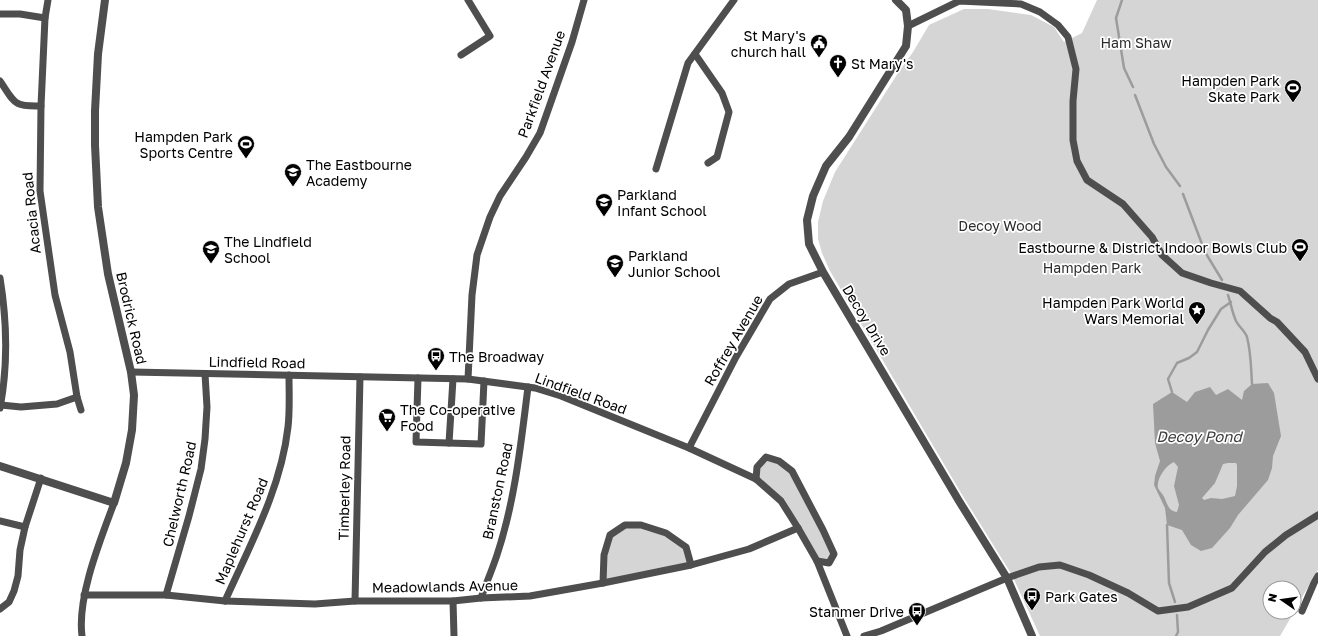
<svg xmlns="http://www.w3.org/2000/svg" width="1318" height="636" font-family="'Golos Text',sans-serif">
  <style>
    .green { fill: #d5d5d5 }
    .water { fill: #9c9c9c; fill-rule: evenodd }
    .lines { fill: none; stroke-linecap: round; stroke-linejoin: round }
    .stream { stroke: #9c9c9c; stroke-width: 2.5 }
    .minor { stroke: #4e4e4e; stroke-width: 7 }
    .tertiary { stroke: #4e4e4e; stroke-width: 8 }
    .labels { text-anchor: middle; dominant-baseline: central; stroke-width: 3.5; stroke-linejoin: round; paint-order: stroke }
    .poi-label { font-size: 14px; fill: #000; stroke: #fff; text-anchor: start }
    .park-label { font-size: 14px; fill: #2c2c2c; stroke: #fff }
    .street-label { font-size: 14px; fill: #000; stroke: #fff }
    .water-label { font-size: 15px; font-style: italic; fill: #3d3d3d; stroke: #fff }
  </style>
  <rect width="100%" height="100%" fill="#fff"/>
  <!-- green -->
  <g class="green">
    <path d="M 1097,0 L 1318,0 L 1318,570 L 1294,611 L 1294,588 L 1270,588 L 1270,612 L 1294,612 L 1280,636 L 1040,636 L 1012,575 L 964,498 L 830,271 L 822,253 L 818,239 L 818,222 L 823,201 L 835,172 L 898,73 L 913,52 L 929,25 L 964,9 L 988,9 L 1031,15 L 1054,27 L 1064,42 L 1082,33 Z"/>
    <path d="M 766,457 L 792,471 L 834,554 L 829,563 L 817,561 L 781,501 L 756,479 L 757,467 Z"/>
    <path d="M 625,525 L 666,533 L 686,547 L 691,565 L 603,583 L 610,535 Z"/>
  </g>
  <!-- water -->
  <path class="water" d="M 1268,383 L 1274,393 L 1281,436 L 1273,456 L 1272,468 L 1268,480 L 1238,515 L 1230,528 L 1212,548 L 1201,551 L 1191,545 L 1182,530 L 1167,525 L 1165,508 L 1154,485 L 1155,476 L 1160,461 L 1155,443 L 1153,404 L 1172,392 L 1187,402 L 1195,392 L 1210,387 L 1216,395 L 1228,389 L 1242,400 L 1244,391 L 1252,384 ZM 1174,462 L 1178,467 L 1174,486 L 1179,505 L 1177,512 C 1169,511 1168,506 1165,499 C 1164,495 1160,492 1158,488 C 1156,479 1166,465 1174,462 ZM 1228,463 L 1236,463 L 1237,465 L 1237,486 L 1235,496 L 1222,499 L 1211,498 L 1204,500 L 1202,498 L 1215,483 L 1223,464 Z"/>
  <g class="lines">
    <!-- stream -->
    <g class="stream">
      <path d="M 1122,0 L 1116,18 L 1124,68 L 1133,87"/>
      <path d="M 1135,95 L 1154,144 L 1166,167 L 1180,186"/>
      <path d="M 1183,194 L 1205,252 L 1222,280"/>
      <path d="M 1228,295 C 1231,304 1232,312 1236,321 C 1239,327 1245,331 1247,337 C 1251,352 1251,368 1252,384"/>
      <path d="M 1172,392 L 1168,379 L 1177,363 L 1189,358 L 1197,352 L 1208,330 L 1221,309 L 1231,302"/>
      <path d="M 1167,525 L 1169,583 L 1175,602"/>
      <path d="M 1176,636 L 1178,632 L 1177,615"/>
    </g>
    <!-- minor -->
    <g class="minor">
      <path d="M 48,0 L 45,18 L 41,106 L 40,191 L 55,295 L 70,352 L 77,397 L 81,410"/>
      <path d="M 0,14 L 20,14 L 45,18"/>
      <path d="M 908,26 L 959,1 L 1021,4 L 1040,12 L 1058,25 L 1068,37 L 1076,69 L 1073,101 L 1073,140 L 1077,161 L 1087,180 L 1123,204 L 1152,237 L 1162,255 L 1182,273 L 1211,283 L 1240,291 L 1270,318 L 1277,322 L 1305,352 L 1318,379"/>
      <path d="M 695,54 L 722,93 L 729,112 L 717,157 L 708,163"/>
      <path d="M 461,55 L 490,36 L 468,0"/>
      <path d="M 0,81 C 15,103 13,107 41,106"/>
      <path d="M 656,169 L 688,63 L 734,0"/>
      <path d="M 0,278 C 7,321 8,366 0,408"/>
      <path d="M 131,372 L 468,379 L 535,388 L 561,396 L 689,448 L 756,479 L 781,501 L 798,528 L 817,561 L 847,636"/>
      <path d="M 418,378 L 416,442 L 481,444 L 484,381"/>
      <path d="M 468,379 L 472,295 L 477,255 L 490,217 L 500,196 L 526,157 L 540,133 L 572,42 L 584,0"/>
      <path d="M 1,405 L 21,407 L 57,404 L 77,397"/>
      <path d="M 449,443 L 453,379"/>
      <path d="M 689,448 L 736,357 L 770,299 L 789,284 L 823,272"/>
      <path d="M 756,479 L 757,467 L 766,457 L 779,461 L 792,471 L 823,530 L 834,554 L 829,563 L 817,561"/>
      <path d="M 0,521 L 25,527"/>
      <path d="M 603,583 L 604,555 L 610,535 L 625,525 L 641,525 L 666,533 L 686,547 L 691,565"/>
      <path d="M 84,595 L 166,595 L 225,601 L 315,604 L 355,601 L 453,601 L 481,598 L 530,596 L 603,583 L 691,565 L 749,549 L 798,528"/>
      <path d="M 166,595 L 189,516 L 201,469 L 205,439 L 207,407 L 205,374"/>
      <path d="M 481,598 C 486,584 492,570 497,555 C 515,501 521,443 528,387"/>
      <path d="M 225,601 C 250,545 281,489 288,427 C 290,410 289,392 289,375"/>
      <path d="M 355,601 L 360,377"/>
      <path d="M 453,601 L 454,636"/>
      <path d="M 0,609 L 9,602 L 14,591 L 18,576 L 20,550 L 25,527 L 41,478"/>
      <path d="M 1302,611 L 1314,583 L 1318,576"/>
      <path d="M 82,636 C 77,597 100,541 114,503"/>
      <path d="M 864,636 L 881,631 L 1007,578 L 1039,567 L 1060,565 L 1089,575 L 1128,593 L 1158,611 L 1188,607 L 1232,588 L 1265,552 L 1286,535 L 1318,515"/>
    </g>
    <!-- tertiary -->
    <g class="tertiary">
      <path d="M 896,0 L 906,10 L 908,26 L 906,46 L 849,137 L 826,166 L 813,196 L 807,220 L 809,244 L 823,272 L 959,501 L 1007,578 L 1032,636"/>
      <path d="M 0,466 L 114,503 L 126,463 L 132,430 L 134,395 L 131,372 L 108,274 L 98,207 L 95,145 L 95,111 L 98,54 L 105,0"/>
    </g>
  </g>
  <!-- icons -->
  <defs>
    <symbol id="civic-pin" viewBox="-11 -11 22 30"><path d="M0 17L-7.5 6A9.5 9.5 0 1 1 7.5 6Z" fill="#000" stroke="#fff"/><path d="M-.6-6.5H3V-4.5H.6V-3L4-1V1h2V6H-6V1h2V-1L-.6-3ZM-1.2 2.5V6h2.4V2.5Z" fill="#fff"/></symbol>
    <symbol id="church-pin" viewBox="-11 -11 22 30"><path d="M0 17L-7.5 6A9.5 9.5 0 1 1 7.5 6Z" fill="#000" stroke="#fff"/><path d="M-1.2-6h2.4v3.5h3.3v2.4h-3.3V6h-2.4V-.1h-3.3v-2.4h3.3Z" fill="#fff"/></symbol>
    <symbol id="stadium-pin" viewBox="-11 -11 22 30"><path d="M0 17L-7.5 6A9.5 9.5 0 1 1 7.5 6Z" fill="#000" stroke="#fff"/><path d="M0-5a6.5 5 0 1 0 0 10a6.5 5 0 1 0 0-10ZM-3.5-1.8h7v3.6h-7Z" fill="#fff"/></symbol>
    <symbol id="school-pin" viewBox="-11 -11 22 30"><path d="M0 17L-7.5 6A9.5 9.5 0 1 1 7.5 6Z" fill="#000" stroke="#fff"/><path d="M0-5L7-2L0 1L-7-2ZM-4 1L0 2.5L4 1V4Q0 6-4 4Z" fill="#fff"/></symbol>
    <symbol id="sight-pin" viewBox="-11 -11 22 30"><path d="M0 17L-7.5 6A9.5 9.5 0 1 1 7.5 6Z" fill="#000" stroke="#fff"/><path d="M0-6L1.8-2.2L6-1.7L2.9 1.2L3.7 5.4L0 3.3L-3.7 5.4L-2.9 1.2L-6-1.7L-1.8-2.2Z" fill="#fff"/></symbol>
    <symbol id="bus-pin" viewBox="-11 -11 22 30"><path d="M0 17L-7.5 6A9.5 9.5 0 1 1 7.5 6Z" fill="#000" stroke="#fff"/><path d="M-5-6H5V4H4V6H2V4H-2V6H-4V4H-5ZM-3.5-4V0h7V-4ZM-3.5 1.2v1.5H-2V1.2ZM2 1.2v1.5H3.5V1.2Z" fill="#fff"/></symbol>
    <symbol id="supermarket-pin" viewBox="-11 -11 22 30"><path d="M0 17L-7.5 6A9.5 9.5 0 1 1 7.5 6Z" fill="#000" stroke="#fff"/><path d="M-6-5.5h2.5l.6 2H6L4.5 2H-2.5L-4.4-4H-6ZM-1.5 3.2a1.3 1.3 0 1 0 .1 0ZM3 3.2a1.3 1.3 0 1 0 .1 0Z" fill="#fff"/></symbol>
  </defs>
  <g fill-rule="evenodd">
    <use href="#civic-pin" x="809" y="33" width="20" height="27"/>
    <use href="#church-pin" x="828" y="53" width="20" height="27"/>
    <use href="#stadium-pin" x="1283" y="78" width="20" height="27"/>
    <use href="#stadium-pin" x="236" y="134" width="20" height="27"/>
    <use href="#school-pin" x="283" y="162" width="20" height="27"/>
    <use href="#school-pin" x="594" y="192" width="20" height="27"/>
    <use href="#stadium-pin" x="1290" y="237" width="20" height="27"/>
    <use href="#school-pin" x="201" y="239" width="20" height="27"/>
    <use href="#school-pin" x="605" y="253" width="20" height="27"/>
    <use href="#sight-pin" x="1187" y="300" width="20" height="27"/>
    <use href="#bus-pin" x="426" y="346" width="20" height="27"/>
    <use href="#supermarket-pin" x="377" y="407" width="20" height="27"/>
    <use href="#bus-pin" x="1022" y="586" width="20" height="27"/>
    <use href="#bus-pin" x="907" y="601" width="20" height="27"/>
  </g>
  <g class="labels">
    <!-- poi labels -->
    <g class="poi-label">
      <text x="806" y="35" text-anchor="end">St Mary's<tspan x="806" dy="16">church hall</tspan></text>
      <text x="851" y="63">St Mary's</text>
      <text x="1280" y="80" text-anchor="end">Hampden Park<tspan x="1280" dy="16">Skate Park</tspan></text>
      <text x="233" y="136" text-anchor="end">Hampden Park<tspan x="233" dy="16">Sports Centre</tspan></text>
      <text x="306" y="164">The Eastbourne<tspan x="306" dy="16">Academy</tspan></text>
      <text x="617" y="194">Parkland<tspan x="617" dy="16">Infant School</tspan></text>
      <text x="224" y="241">The Lindfield<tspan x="224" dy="16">School</tspan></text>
      <text x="1287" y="247" text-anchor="end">Eastbourne &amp; District Indoor Bowls Club</text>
      <text x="628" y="255">Parkland<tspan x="628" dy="16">Junior School</tspan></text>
      <text x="1184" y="302" text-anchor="end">Hampden Park World<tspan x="1184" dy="16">Wars Memorial</tspan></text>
      <text x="449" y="356">The Broadway</text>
      <text x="400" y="409">The Co-operative<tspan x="400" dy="16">Food</tspan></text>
      <text x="1045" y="596">Park Gates</text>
      <text x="904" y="611" text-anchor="end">Stanmer Drive</text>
    </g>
    <!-- park labels -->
    <g class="park-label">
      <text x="1136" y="42">Ham Shaw</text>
      <text x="1000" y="225">Decoy Wood</text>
      <text x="1092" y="267">Hampden Park</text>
    </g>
    <!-- street labels -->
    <g class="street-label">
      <text transform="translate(541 84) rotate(-70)">Parkfield Avenue</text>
      <text transform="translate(31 213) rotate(-96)">Acacia Road</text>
      <text transform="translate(132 318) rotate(77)">Brodrick Road</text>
      <text transform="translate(867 320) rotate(59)">Decoy Drive</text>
      <text transform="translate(733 340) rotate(-60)">Roffrey Avenue</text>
      <text transform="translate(257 362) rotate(1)">Lindfield Road</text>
      <text transform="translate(581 393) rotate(20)">Lindfield Road</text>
      <text transform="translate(344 488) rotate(-89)">Timberley Road</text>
      <text transform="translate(497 491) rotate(-78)">Branston Road</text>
      <text transform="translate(179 494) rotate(-77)">Chelworth Road</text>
      <text transform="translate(241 531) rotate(-67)">Maplehurst Road</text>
      <text transform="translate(445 586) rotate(-1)">Meadowlands Avenue</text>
    </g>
    <!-- water labels -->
    <g class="water-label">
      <text x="1199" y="436">Decoy Pond</text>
    </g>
  </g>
  <!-- north arrow -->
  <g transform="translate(1282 600) rotate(283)"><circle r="19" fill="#ffffff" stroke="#999999"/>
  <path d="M0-3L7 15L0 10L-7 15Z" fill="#000000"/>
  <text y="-6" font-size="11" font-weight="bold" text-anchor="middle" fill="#000000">N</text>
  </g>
</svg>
